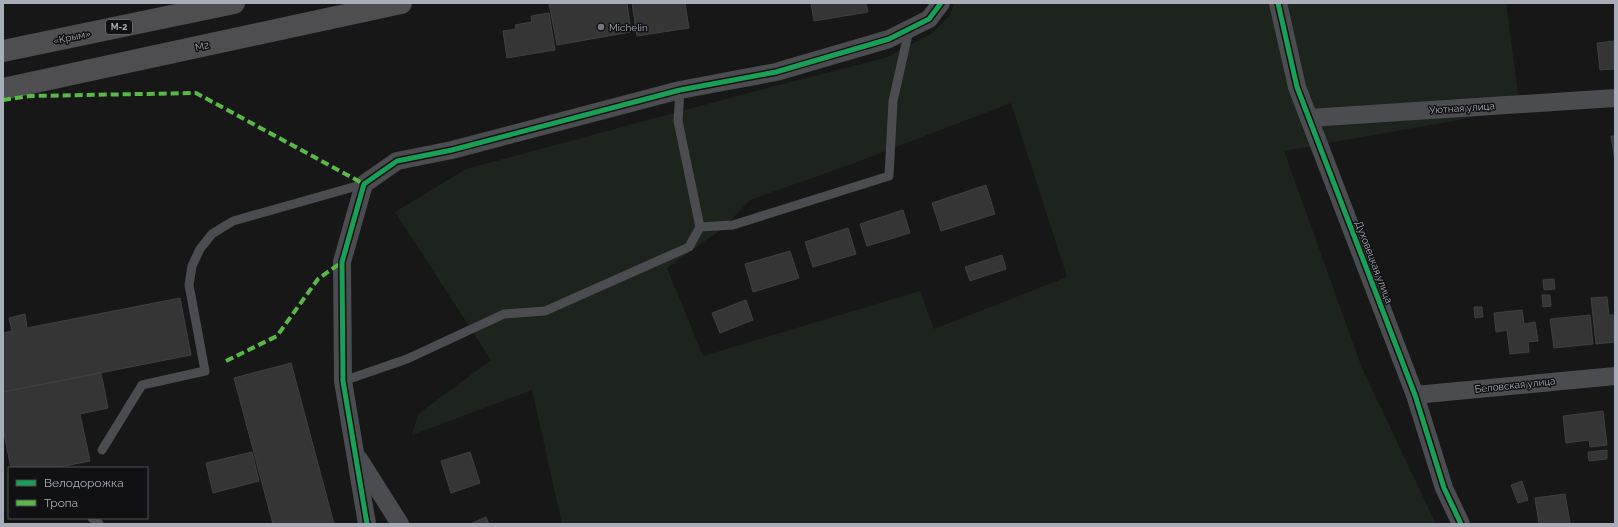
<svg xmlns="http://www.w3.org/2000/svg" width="1618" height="527" font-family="Raleway,sans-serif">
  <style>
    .green { fill: #1d241e; fill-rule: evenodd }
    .building { fill: #353536; stroke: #3f4043 }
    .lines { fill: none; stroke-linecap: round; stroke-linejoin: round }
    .lane { stroke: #4b4c50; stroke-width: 9 }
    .street { stroke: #4b4c50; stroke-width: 18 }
    .highway { stroke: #4e4e51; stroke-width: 22 }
    .quiet { stroke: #58b947; stroke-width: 4; stroke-dasharray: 8 4; stroke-linecap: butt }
    .cycleway-casing { stroke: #111113; stroke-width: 8 }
    .cycleway { stroke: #1a9f57; stroke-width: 5 }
    .poi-dot { fill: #757880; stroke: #111113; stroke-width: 1.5 }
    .labels { text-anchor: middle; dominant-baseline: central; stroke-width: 3; stroke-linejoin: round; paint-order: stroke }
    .shield { fill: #111113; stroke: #7b7e86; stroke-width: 1 }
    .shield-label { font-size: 9px; font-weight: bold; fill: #a8adb8 }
    .poi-label { font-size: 10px; fill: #a8adb8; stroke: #111113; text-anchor: start }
    .street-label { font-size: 10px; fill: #a8adb8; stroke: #111113 }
  </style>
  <rect width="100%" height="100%" fill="#171717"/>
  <!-- green -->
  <path class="green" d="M 955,3 L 1506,3 L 1520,109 L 1284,151 L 1362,368 L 1436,524 L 562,524 L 532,390 L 412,435 L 418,414 L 491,360 L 395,212 L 466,169 L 782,84 L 885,58 L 931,34 L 949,16 ZM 1011,103 L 1067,277 L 934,329 L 920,291 L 703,356 L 667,268 L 722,229 L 750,200 L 849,165 Z"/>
  <!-- building -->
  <g class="building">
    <path d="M 549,3 L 627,3 L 631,32 L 557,45 Z"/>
    <path d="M 632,3 L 685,3 L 689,28 L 637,36 Z"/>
    <path d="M 811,3 L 866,3 L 868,12 L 814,21 Z"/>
    <path d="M 549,13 L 555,50 L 507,58 L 503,31 L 516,29 L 515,25 L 532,22 L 531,16 Z"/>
    <path d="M 1615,41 L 1615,56 L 1614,56 L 1615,69 L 1600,70 L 1597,43 Z"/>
    <path d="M 1611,136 L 1615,136 L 1615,161 Z"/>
    <path d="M 986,185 L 995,214 L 941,231 L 932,203 Z"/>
    <path d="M 903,210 L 910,233 L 867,246 L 860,224 Z"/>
    <path d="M 848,228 L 856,254 L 813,267 L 805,242 Z"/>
    <path d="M 790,251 L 799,278 L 753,292 L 745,264 Z"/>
    <path d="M 1002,255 L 1006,269 L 970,281 L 965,267 Z"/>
    <path d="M 1554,279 L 1555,289 L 1544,290 L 1543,280 Z"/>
    <path d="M 1542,295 L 1550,295 L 1551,306 L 1543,307 Z"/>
    <path d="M 1607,297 L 1609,315 L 1615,315 L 1615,342 L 1596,344 L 1591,298 Z"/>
    <path d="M 180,298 L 191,355 L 3,392 L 3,333 L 12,331 L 9,318 L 25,314 L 27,328 Z"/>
    <path d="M 746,300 L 753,320 L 720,333 L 712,313 Z"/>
    <path d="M 1474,307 L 1482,307 L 1483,317 L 1475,318 Z"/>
    <path d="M 1522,310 L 1524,324 L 1535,322 L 1538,341 L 1528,342 L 1529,352 L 1510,354 L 1507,330 L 1496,332 L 1494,313 Z"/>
    <path d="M 1590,315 L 1593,344 L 1554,348 L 1550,319 Z"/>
    <path d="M 291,363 L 334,524 L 273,524 L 234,378 Z"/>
    <path d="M 101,373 L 108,408 L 80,414 L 90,461 L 54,468 L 11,468 L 3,429 L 3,392 Z"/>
    <path d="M 1603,411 L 1607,445 L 1590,447 L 1589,440 L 1566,443 L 1563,416 Z"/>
    <path d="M 1607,450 L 1607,459 L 1589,461 L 1588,452 Z"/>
    <path d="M 252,452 L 259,481 L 213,493 L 206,463 Z"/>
    <path d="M 470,452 L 480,483 L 451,493 L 441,461 Z"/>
    <path d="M 1522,481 L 1528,500 L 1518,503 L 1511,485 Z"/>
    <path d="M 1565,494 L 1570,523 L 1539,524 L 1535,498 Z"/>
    <path d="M 486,517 L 489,524 L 470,524 Z"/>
  </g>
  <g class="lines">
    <!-- lane -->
    <g class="lane">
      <path d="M 700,227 L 733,225 L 889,176 L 893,101 L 909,30"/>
      <path d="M 343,381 L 407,359 L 504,314 L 545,311 L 689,247 L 700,227 L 678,121 L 680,90"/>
      <path d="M 102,450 L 142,385 L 205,371 L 189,285 L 192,266 L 200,249 L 212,234 L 233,221 L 364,184"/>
      <path d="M 92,518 L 99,524"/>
    </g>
    <!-- street -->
    <g class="street">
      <path d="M 1278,3 L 1297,87 L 1415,395 L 1444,488 L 1461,524"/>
      <path d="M 1309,118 L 1615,98"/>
      <path d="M 1415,395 L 1615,376"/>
      <path d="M 359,459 L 400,524"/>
      <path d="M 367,524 L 343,381 L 342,262 L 364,184 L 397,161 L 452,150 L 680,90 L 776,72 L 889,39 L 929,19 L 941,3"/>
    </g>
    <!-- highway -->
    <g class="highway">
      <path d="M 3,51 L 234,3"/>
      <path d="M 3,89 L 401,3"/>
    </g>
    <!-- quiet -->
    <g class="quiet">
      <path d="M 3,100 L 30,96 L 196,93 L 364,184"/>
      <path d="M 226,361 L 277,336 L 318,279 L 342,262"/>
    </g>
    <defs>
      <g id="cycleway">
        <path d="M 1278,3 L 1297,87 L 1415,395 L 1444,488 L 1461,524"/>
        <path d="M 367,524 L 343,381 L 342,262 L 364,184 L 397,161 L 452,150 L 680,90 L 776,72 L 889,39 L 929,19 L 941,3"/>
      </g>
    </defs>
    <!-- cycleway casing -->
    <use href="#cycleway" class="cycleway-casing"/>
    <!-- cycleway -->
    <use href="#cycleway" class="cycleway"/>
  </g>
  <!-- markers -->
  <circle class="poi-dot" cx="601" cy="27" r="4"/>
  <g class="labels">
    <!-- shield labels -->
    <rect class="shield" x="106" y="20" width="26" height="14" rx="3"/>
    <g class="shield-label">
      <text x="119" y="27">М-2</text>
    </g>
    <!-- poi labels -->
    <g class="poi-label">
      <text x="609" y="27">Michelin</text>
    </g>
    <!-- street labels -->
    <g class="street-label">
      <text transform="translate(72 37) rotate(-12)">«Крым»</text>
      <text transform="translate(202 46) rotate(-12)">М2</text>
      <text transform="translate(1462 108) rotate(-4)">Уютная улица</text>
      <text transform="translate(1374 262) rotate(69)">Духовецкая улица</text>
      <text transform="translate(1515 385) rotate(-6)">Беловская улица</text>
    </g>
  </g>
  <!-- border -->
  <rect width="1618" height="527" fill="none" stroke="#a8adb8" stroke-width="8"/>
  <!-- legend -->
  <rect x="8" y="467" width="140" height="52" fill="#111113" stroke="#4d4f55"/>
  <rect x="16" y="480" width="20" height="6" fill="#1a9f57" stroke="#4d4f55"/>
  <text x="44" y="487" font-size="12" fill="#a8adb8">Велодорожка</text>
  <rect x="16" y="500" width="20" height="6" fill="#58b947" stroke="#4d4f55"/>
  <text x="44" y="507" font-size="12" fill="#a8adb8">Тропа</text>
</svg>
